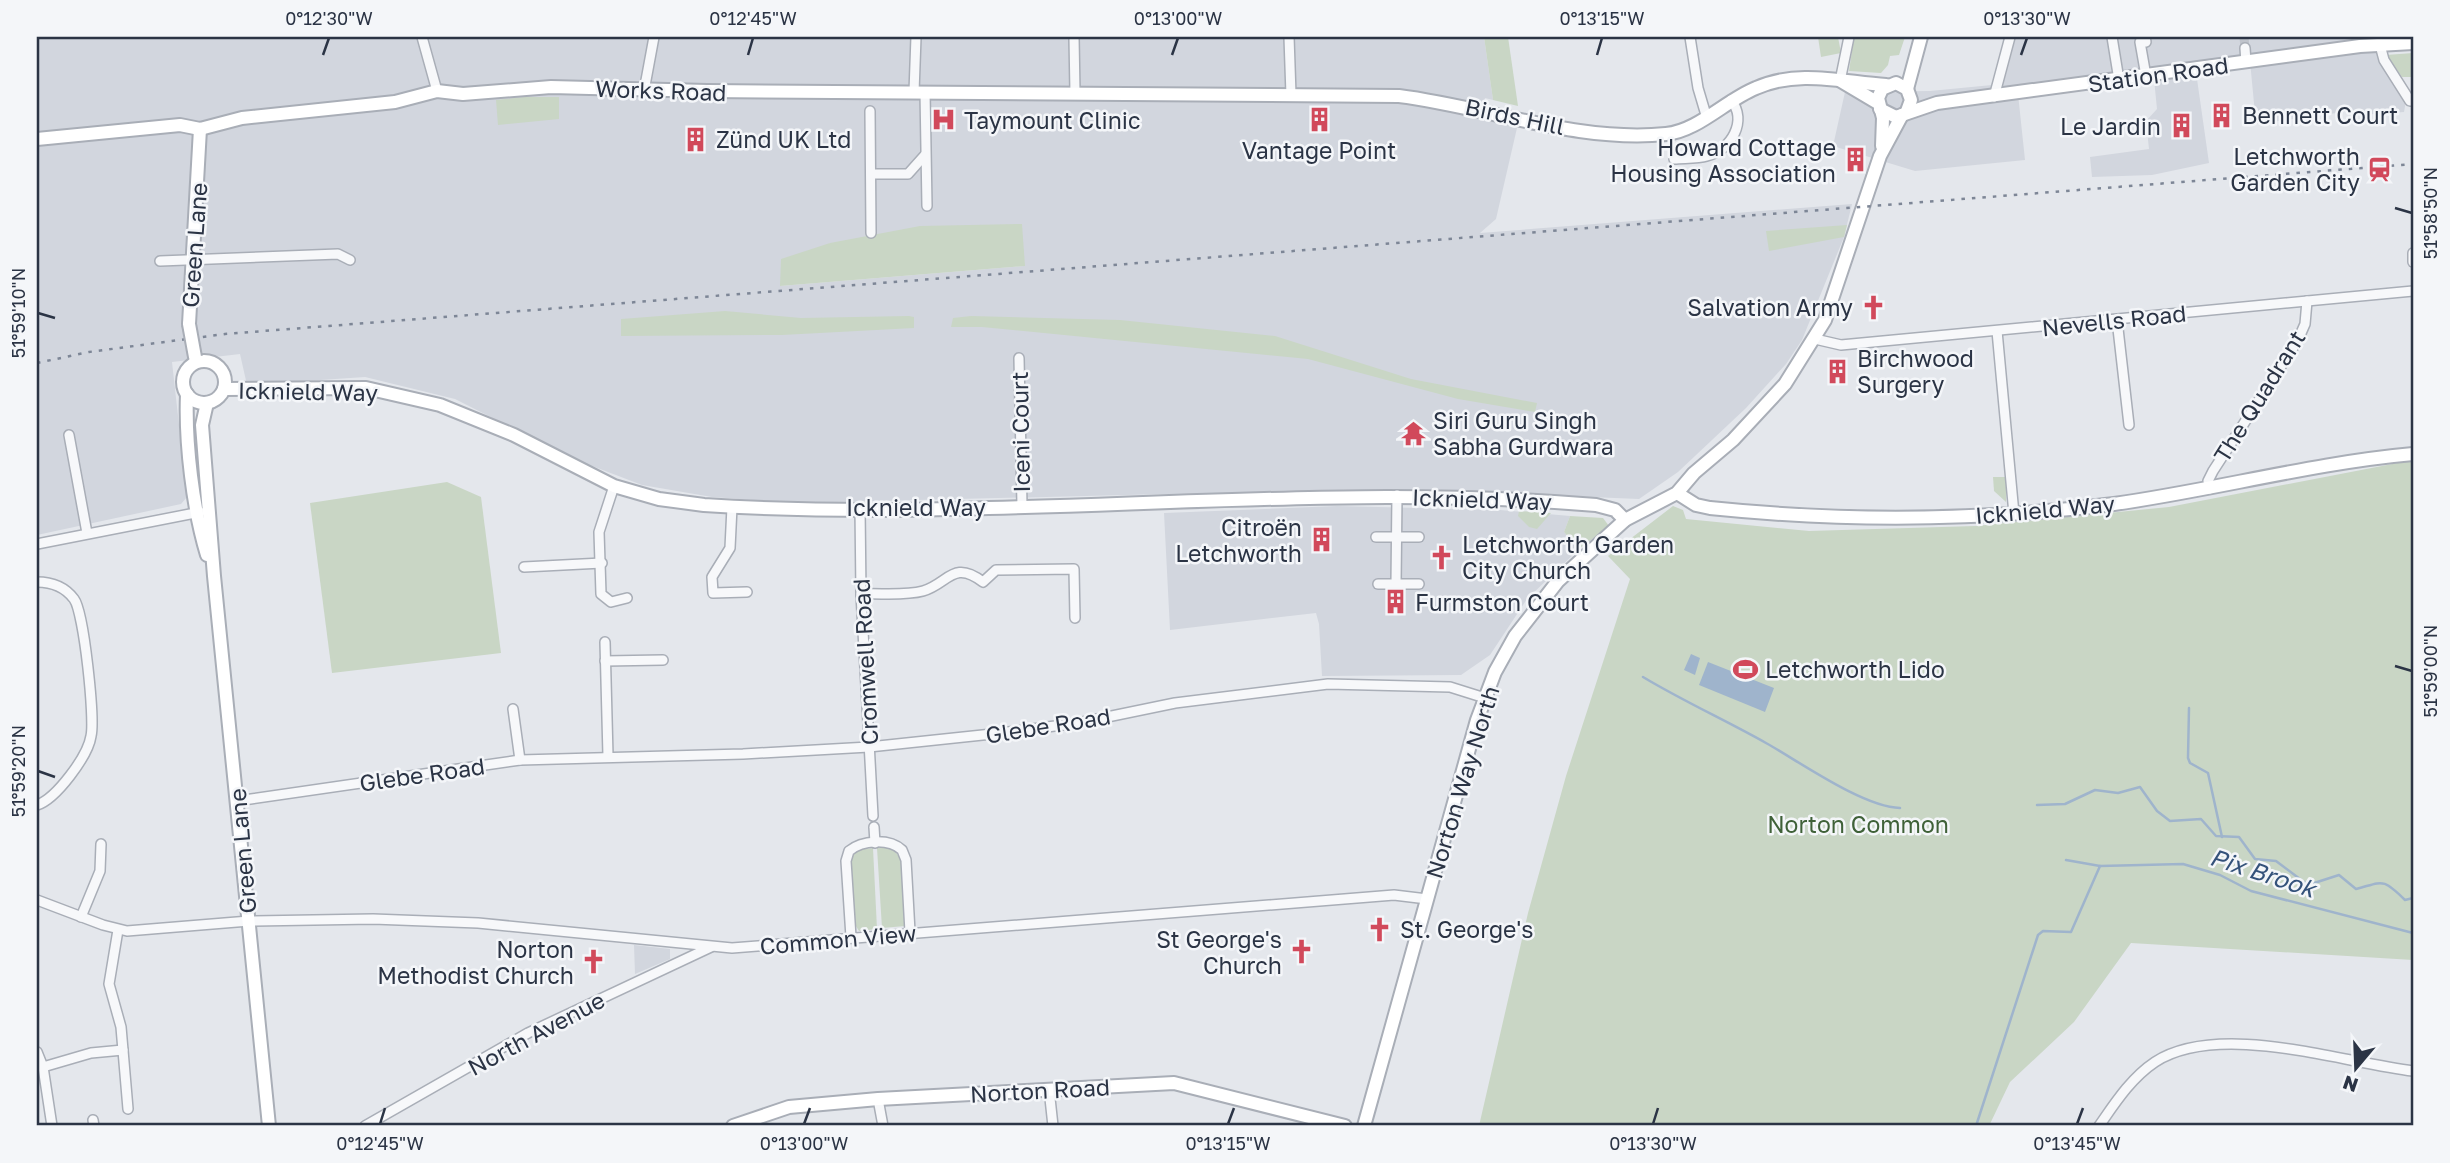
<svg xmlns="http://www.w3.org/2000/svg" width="2450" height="1163" font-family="'Golos Text',sans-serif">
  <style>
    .built { fill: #d2d6de; fill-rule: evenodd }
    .green { fill: #c9d6c5 }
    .water { fill: #9fb4cc }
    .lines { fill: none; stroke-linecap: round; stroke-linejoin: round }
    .stream { stroke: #9fb4cc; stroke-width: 2.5 }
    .street-tunnel { stroke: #bfc3cb; stroke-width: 9; stroke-dasharray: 9 4.5; stroke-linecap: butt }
    .street-casing { stroke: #a9aeb7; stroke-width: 12 }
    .secondary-casing { stroke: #a9aeb7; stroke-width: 16 }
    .street { stroke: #f7f8fa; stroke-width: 9 }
    .secondary { stroke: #fff; stroke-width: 12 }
    .rail { stroke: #7d8696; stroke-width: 2.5; stroke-dasharray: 3.5 7; stroke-linecap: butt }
    .secondary-bridge-casing { stroke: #a9aeb7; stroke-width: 16; stroke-linecap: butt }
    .secondary-bridge { stroke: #fff; stroke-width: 12 }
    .ticks { fill: none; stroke: #2b3445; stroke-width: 2.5 }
    .labels { text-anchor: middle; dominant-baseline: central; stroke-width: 5; stroke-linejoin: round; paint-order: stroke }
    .street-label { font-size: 23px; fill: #2b3445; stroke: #f4f6f9 }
    .poi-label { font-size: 23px; fill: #2b3445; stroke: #f4f6f9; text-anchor: start }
    .park-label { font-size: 23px; fill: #3f6138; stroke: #f4f6f9 }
    .water-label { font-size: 24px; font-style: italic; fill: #34527a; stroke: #f4f6f9 }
    .neatline { fill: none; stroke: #2b3445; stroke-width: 2.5 }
    .ticks-label { font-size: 18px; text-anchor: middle; fill: #2b3445 }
  </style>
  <rect width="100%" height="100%" fill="#e4e7ec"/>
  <!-- built -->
  <g class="built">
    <path d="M 37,37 L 1484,37 L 1493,100 L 1485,98 L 1480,118 L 1517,128 L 1496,219 L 1480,233 L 1852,204 L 1844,237 L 1802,340 L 1786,364 L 1746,408 L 1678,472 L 1639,499 L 1448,491 L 1165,494 L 797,503 L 712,497 L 642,485 L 574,459 L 455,399 L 365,377 L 247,385 L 240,354 L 172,362 L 187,497 L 181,504 L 37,535 ZM 830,243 L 1024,266 L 780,286 Z"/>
    <path d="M 2010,37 L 2400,37 L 2371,39 L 2380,61 L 2406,101 L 2404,112 L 2360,115 L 2360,112 L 2344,112 L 2256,124 L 2250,61 L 2196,72 L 2209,163 L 2152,175 L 2092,177 L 2090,157 L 2149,149 L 2146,121 L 2157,109 L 2154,79 L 2018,94 L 2025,160 L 1915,171 L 1833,146 L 1845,92 L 1930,91 L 1992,85 Z"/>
    <path d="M 1337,506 L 1500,510 L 1570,516 L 1564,532 L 1579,549 L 1527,599 L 1490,655 L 1461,675 L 1322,676 L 1319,624 L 1316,613 L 1170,630 L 1164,513 Z"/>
    <path d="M 634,945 L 670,949 L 670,959 L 635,974 Z"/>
  </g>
  <!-- green -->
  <g class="green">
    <path d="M 1484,37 L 1508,37 L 1518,106 L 1493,100 Z"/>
    <path d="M 1818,37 L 1838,37 L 1841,53 L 1821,57 Z"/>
    <path d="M 1854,37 L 1905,37 L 1899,55 L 1890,56 L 1888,65 L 1881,73 L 1849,71 Z"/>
    <path d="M 2413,53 L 2413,77 L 2402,77 L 2386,55 Z"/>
    <path d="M 524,97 L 559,97 L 559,119 L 498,125 L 496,100 Z"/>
    <path d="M 1022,224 L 1025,266 L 780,286 L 781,259 L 830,243 L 920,226 Z"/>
    <path d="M 1847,225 L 1844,237 L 1769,251 L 1766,231 Z"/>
    <path d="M 725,311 L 801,318 L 909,316 L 914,317 L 914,328 L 782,335 L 621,336 L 621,319 Z"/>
    <path d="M 971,316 L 1120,320 L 1275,336 L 1411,379 L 1537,403 L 1535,412 L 1458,399 L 1308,359 L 982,327 L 951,327 L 953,318 Z"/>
    <path d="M 2413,460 L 2413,960 L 2131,943 L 2074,1022 L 2010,1082 L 1989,1126 L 1479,1126 L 1528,913 L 1566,776 L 1630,579 L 1608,556 L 1673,506 L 1683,510 L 1686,519 L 1809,531 L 1975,526 L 2169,507 Z"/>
    <path d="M 1993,477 L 2006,477 L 2006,502 L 1994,491 Z"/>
    <path d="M 447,482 L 481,497 L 501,653 L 332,673 L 310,503 Z"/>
    <path d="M 1519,511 L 1551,513 L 1537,529 L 1529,527 L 1518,516 Z"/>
    <path d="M 1570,516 L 1603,518 L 1609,526 L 1579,549 L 1564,532 Z"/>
    <path d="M 873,848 L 877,929 L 859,931 L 854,923 L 850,859 L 856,850 Z"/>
    <path d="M 877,848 L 892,848 L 902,860 L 905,926 L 882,928 Z"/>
  </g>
  <!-- water -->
  <g class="water">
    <path d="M 1691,654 L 1700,658 L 1695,675 L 1684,670 Z"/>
    <path d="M 1708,662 L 1774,688 L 1765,712 L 1699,685 Z"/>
  </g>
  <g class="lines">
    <!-- stream -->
    <g class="stream">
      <path d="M 1643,677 C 1683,701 1725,720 1766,743 C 1800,762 1863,807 1900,808"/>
      <path d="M 2189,708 L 2188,758 L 2190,763 L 2208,773 L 2222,837"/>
      <path d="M 2037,805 L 2065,804 L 2095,790 L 2118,793 L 2140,787 L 2157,811 L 2170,821 L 2201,819 L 2216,836 L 2239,837 L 2255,859 L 2276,861 L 2308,885 L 2339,875 L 2356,889 C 2383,882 2382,877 2405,900 L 2413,898"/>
      <path d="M 2066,860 L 2100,866 L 2183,864 L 2220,875 L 2251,891 L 2413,933"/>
      <path d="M 1976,1126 L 2038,935 L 2043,931 L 2071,932 L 2100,866"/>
    </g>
    <!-- street-tunnel -->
    <path class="street-tunnel" d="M 2244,37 L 2245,48"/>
    <defs>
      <g id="street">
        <path d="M 422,37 L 437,91"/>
        <path d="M 1074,37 L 1075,93"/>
        <path d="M 1289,37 L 1291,95"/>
        <path d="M 1690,37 L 1698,88 L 1706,115"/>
        <path d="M 2112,37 L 2119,80"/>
        <path d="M 2145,37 L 2146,42 L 2140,42 L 2146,76"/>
        <path d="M 2380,45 L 2384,60 L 2410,101 L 2413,101"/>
        <path d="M 2245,48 L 2246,62"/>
        <path d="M 1840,81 L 1849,37"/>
        <path d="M 644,91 L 654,37"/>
        <path d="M 914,92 L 916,37"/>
        <path d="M 925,92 L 927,206"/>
        <path d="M 1994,97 L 2010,37"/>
        <path d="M 870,111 L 871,233"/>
        <path d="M 1674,159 C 1685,158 1697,159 1707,156 C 1731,150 1748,121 1731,100"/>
        <path d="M 871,174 L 908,174 L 925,155"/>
        <path d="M 2413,253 L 2413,262"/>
        <path d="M 160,261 L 338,254 L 350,260"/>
        <path d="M 2117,320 L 2129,425"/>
        <path d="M 1997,331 L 2014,514"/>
        <path d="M 1815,339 L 1841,345 L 2413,291"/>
        <path d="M 1019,358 L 1022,506"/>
        <path d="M 69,435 L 87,533"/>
        <path d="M 614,486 L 599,532 L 601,594 L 611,602 L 627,598"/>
        <path d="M 2210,489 L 2208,481 L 2213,471 L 2298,340 L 2305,324 L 2307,301"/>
        <path d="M 732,507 L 730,548 L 712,577 L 713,593 L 747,592"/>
        <path d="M 860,508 L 861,594 L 873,816"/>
        <path d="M 1376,537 L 1419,537"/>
        <path d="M 37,544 L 200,512"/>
        <path d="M 524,567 L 602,563"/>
        <path d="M 37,582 C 51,582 65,587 74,599 C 84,612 95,719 91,736 C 88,756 56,799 37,805"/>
        <path d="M 1378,584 L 1419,584"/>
        <path d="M 1396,584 L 1397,495"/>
        <path d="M 861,594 C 881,593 905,596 923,591 C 948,584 953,559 983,582 L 996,570 L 1074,569 L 1075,618"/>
        <path d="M 605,642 L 608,756"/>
        <path d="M 605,661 L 663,660"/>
        <path d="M 513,709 L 520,760"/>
        <path d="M 237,801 L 520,760 L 743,754 L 869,747 L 992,734 L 1078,723 L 1175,703 L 1328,684 L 1450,687 L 1485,698"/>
        <path d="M 874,827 L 875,843"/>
        <path d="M 37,900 L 103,925 L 127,931 L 249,921 L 373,919 L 478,923 L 732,948 L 1394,895 L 1427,899"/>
        <path d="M 81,917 L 100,871 L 101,844"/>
        <path d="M 118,930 L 109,984 L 121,1027 L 128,1109"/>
        <path d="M 851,937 L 846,861 L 849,851 C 862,840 889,838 902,850 L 906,860 L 910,932"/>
        <path d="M 37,1052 L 43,1067 L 52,1126"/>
        <path d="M 43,1067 L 91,1053 L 123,1050"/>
        <path d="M 1049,1089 L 1053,1126"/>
        <path d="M 878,1099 L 883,1126"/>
        <path d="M 93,1120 L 94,1126"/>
        <path d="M 365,1126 L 528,1033 L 711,947"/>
        <path d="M 2099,1126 C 2115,1103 2131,1078 2155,1062 C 2219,1021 2340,1062 2413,1071"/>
      </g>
      <g id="secondary">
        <path d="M 1841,81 L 1878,103"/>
        <path d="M 1907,89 L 1921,37"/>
        <path d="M 1880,109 L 1896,117 L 1937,103 L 2360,46 L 2413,43"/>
        <path d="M 37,139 L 180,125 L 200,129 L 242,118 L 395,102 L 437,91 L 463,94 L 551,87 L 707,91 L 1399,96 C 1487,107 1577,143 1666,134 C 1698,131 1726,100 1756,88 C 1799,69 1842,82 1886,85"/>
        <path d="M 1882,146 L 1883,118 L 1878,98 L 1882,89 L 1896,83 L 1907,89 L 1911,100 L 1907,111"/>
        <path d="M 189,324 L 200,129"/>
        <circle cx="204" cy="382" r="21"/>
        <path d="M 224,389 L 366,388 L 440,405 L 514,435 L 614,486 L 659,499 L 704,505 C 1001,524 1299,480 1596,505 L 1615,510 L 1625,520"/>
        <path d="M 187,394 C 185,443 193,509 207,555"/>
        <path d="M 207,403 L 202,425 L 214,576 L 269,1126"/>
        <path d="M 1677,493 L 1696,505 L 1710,508 C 1846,522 1979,521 2114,504 C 2214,490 2313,463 2413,454"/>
        <path d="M 733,1126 L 789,1107 L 878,1099 L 1174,1083 L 1345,1126"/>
        <path d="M 1364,1126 L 1477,720 L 1495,672 L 1515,636 L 1558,581 L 1625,520 L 1677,493 L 1694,473 L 1733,440 L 1785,384 L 1825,320 L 1880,156 L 1902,115"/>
      </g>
    </defs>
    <!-- street casing -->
    <use href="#street" class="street-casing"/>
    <!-- secondary casing -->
    <use href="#secondary" class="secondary-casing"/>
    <!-- street -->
    <use href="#street" class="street"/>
    <!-- secondary -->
    <use href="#secondary" class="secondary"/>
    <!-- rail -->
    <path class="rail" d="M 37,363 L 89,352 L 225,334 L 2413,164"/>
    <defs>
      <path id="secondary-bridge" d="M 189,324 L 195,357"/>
    </defs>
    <!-- secondary-bridge casing -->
    <use href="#secondary-bridge" class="secondary-bridge-casing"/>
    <!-- secondary-bridge -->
    <use href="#secondary-bridge" class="secondary-bridge"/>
  </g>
  <!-- ticks -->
  <path class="ticks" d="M 323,55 L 329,38M 748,55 L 753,38M 1172,55 L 1178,38M 1597,55 L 1602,38M 2021,55 L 2027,38M 2395,208 L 2412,213M 38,313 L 55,318M 2395,666 L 2412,671M 38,771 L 55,777M 380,1124 L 385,1108M 804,1124 L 810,1108M 1228,1124 L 1234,1108M 1653,1124 L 1658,1108M 2077,1124 L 2083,1108"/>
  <!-- icons -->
  <defs>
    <symbol id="building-bare" viewBox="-9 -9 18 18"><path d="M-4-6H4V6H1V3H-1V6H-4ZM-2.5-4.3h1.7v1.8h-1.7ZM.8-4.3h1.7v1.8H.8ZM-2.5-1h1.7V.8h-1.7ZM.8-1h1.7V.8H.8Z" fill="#d1495b" stroke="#f4f6f9" stroke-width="2.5" paint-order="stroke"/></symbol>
    <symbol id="hospital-bare" viewBox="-9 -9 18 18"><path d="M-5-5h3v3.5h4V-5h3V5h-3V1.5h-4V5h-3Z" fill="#d1495b" stroke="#f4f6f9" stroke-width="2.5" paint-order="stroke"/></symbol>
    <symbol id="station-bare" viewBox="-9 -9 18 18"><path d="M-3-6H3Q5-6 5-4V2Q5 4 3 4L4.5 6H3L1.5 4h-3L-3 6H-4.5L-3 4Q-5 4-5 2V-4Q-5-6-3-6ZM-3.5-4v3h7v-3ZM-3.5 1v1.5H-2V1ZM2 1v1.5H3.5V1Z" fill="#d1495b" stroke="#f4f6f9" stroke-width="2.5" paint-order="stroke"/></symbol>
    <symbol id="church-bare" viewBox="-9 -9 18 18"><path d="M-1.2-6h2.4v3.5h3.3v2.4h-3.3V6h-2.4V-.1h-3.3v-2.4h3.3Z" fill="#d1495b" stroke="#f4f6f9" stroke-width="2.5" paint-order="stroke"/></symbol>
    <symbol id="temple-bare" viewBox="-9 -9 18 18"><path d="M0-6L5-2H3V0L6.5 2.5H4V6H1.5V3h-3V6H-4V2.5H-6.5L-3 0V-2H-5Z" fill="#d1495b" stroke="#f4f6f9" stroke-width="2.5" paint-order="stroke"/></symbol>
    <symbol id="stadium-bare" viewBox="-9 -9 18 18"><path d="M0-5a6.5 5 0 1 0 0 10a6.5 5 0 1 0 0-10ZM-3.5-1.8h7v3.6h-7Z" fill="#d1495b" stroke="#f4f6f9" stroke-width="2.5" paint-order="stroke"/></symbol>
  </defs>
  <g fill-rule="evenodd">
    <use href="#building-bare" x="2204" y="98" width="35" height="35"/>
    <use href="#hospital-bare" x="926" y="102" width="35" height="35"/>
    <use href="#building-bare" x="1302" y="102" width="35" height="35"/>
    <use href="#building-bare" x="2164" y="108" width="35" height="35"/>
    <use href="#building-bare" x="678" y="122" width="35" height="35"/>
    <use href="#building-bare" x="1838" y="142" width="35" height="35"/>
    <use href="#station-bare" x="2362" y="152" width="35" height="35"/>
    <use href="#church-bare" x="1856" y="290" width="35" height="35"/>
    <use href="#building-bare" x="1820" y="354" width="35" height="35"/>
    <use href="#temple-bare" x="1396" y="416" width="35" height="35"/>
    <use href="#building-bare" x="1304" y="522" width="35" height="35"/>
    <use href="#church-bare" x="1424" y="540" width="35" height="35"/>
    <use href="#building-bare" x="1378" y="584" width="35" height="35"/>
    <use href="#stadium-bare" x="1728" y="652" width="35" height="35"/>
    <use href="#church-bare" x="1362" y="912" width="35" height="35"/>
    <use href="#church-bare" x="1284" y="934" width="35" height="35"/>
    <use href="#church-bare" x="576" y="944" width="35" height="35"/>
  </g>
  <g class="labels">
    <!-- street labels -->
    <g class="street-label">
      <text transform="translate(2158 74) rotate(-8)">Station Road</text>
      <text transform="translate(661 90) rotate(2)">Works Road</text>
      <text transform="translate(1515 116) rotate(12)">Birds Hill</text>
      <text transform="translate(194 245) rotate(-86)">Green Lane</text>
      <text transform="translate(2114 320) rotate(-6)">Nevells Road</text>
      <text transform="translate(308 391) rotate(1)">Icknield Way</text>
      <text transform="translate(2259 396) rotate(-58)">The Quadrant</text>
      <text transform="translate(1020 432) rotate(-91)">Iceni Court</text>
      <text transform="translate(1482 499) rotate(2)">Icknield Way</text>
      <text x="916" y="507">Icknield Way</text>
      <text transform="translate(2045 509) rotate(-5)">Icknield Way</text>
      <text transform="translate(865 662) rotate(-93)">Cromwell Road</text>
      <text transform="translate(1048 725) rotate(-9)">Glebe Road</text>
      <text transform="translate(422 774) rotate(-8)">Glebe Road</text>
      <text transform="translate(1462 782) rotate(-73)">Norton Way North</text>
      <text transform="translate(242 851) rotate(-95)">Green Lane</text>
      <text transform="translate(838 939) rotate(-5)">Common View</text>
      <text transform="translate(536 1033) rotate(-28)">North Avenue</text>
      <text transform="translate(1040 1090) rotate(-3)">Norton Road</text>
    </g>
    <!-- poi labels -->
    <g class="poi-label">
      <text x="2242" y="115">Bennett Court</text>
      <text x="964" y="120">Taymount Clinic</text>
      <text x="2161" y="126" text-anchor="end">Le Jardin</text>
      <text x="716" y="139">Zünd UK Ltd</text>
      <text x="1836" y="147" text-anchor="end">Howard Cottage<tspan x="1836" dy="26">Housing Association</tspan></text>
      <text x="1319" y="150" text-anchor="middle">Vantage Point</text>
      <text x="2360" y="156" text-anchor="end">Letchworth<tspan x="2360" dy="26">Garden City</tspan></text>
      <text x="1853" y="307" text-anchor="end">Salvation Army</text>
      <text x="1857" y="358">Birchwood<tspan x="1857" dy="26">Surgery</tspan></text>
      <text x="1433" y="420">Siri Guru Singh<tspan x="1433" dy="26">Sabha Gurdwara</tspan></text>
      <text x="1302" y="527" text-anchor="end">Citroën<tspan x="1302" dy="26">Letchworth</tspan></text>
      <text x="1462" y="544">Letchworth Garden<tspan x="1462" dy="26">City Church</tspan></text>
      <text x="1415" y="602">Furmston Court</text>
      <text x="1765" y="669">Letchworth Lido</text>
      <text x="1400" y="929">St. George's</text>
      <text x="1282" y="939" text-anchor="end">St George's<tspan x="1282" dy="26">Church</tspan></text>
      <text x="574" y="949" text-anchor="end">Norton<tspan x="574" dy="26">Methodist Church</tspan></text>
    </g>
    <!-- park labels -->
    <g class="park-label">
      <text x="1858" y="824">Norton Common</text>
    </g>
    <!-- water labels -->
    <g class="water-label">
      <text transform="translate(2263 872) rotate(18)">Pix Brook</text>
    </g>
  </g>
  <!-- border -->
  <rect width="2450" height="1163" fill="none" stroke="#f4f6f9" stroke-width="77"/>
  <!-- north arrow -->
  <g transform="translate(2356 1068) rotate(199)" stroke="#f4f6f9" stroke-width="5" paint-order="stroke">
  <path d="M0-5L12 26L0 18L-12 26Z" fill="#2b3445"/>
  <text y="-10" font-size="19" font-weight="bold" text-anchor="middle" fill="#2b3445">N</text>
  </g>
  <rect x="38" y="38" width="2374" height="1086" class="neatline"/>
  <g class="ticks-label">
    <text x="329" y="25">0°12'30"W</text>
    <text x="753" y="25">0°12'45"W</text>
    <text x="1178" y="25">0°13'00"W</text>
    <text x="1602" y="25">0°13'15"W</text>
    <text x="2027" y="25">0°13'30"W</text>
    <text transform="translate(2431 213) rotate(-90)" y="6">51°58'50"N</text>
    <text transform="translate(19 313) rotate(-90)" y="6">51°59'10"N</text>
    <text transform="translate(2431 671) rotate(-90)" y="6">51°59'00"N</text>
    <text transform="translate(19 771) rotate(-90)" y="6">51°59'20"N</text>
    <text x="380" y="1150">0°12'45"W</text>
    <text x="804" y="1150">0°13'00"W</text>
    <text x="1228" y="1150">0°13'15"W</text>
    <text x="1653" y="1150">0°13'30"W</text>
    <text x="2077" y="1150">0°13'45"W</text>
  </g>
</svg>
